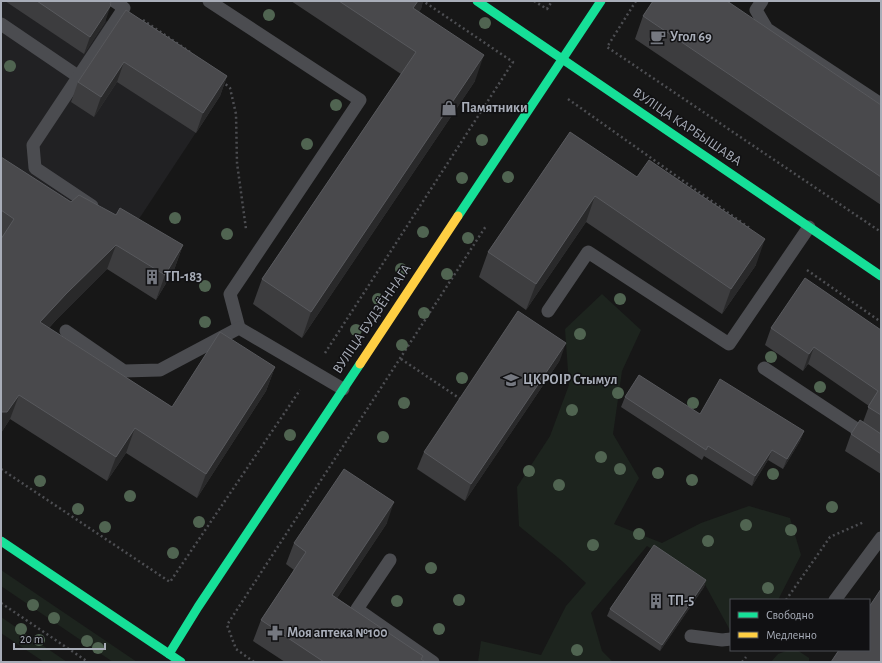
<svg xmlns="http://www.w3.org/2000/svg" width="882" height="663" font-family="'Alegreya Sans',sans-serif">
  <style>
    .built { fill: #212123 }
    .green { fill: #1d241e }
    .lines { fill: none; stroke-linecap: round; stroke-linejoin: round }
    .path { stroke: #4d4e52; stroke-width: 2.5; stroke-dasharray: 2 3; stroke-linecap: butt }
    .lane { stroke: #4b4c50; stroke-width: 13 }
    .fast { stroke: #16e098; stroke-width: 9 }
    .slow { stroke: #ffcf43; stroke-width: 9 }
    .tree { fill: #506451 }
    .wall { fill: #3d3d3f }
    .shaded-wall { fill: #29292a }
    .building { fill: #49494c; stroke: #58595d }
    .labels { text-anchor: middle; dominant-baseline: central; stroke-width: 3; stroke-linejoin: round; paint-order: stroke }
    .poi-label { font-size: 14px; font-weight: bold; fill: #a8adb8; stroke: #111113; text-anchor: start }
    .street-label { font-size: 14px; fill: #a8adb8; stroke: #111113 }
  </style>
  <rect width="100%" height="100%" fill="#171717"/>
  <!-- built -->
  <path class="built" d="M 1,1 L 77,1 L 141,45 L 220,96 L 104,272 L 57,319 L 32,346 L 1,325 Z"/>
  <!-- green -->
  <g class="green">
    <path d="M 602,294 L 641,330 L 622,371 L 613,434 L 639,478 L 614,524 L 662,543 L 701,523 L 749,506 L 790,518 L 801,555 L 778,600 L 731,600 L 731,632 L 703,581 L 647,546 L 591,613 L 602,651 L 613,662 L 478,662 L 481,641 L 541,655 L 566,606 L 586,583 L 562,561 L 519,526 L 517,487 L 550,436 L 569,385 L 565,329 Z"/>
    <path d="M 1,570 L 137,662 L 113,662 L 1,586 Z"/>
    <path d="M 1,617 L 67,662 L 44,662 L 1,633 Z"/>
    <path d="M 789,650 L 797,650 L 809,658 L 809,662 L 771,662 L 778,654 Z"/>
  </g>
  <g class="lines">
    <!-- path -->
    <g class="path">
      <path d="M 534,1 L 547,9 L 552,1"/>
      <path d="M 636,1 L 607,47 L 881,232"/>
      <path d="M 143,20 L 190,52"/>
      <path d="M 222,81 L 230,88 L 236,114 L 237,163 L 246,229"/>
      <path d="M 568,99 L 751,229"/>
      <path d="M 807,270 L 881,322"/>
      <path d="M 325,353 L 513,62 L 423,1"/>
      <path d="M 401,359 L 462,400"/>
      <path d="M 1,469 L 170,582 L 300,390"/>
      <path d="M 786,600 L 830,537 L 864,522"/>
      <path d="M 1,603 L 88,662"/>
      <path d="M 254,662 L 236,649 L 227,625 L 486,226"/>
      <path d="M 742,662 L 746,657"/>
    </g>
    <!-- lane -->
    <g class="lane">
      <path d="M 209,1 L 360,100 L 230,294 L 239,328"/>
      <path d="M 762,1 L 756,10 L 767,29 L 881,104"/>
      <path d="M 1,24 L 79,77"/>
      <path d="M 92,206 L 35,168 L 33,145 L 124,8 L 114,1"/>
      <path d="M 548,311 L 588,252 L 729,344 L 809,227"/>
      <path d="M 66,331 L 124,371 L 160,370 L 239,328 L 343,389"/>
      <path d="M 764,368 L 881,445"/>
      <path d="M 390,560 L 357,609 L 433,662"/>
      <path d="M 835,600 L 881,538"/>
      <path d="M 691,636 L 722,640 L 731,639"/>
    </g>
    <!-- fast -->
    <g class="fast">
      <path d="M 477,1 L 881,276"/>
      <path d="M 458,216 L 601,1"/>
      <path d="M 1,541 L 181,662"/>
      <path d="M 169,654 L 198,607 L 360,364"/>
    </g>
    <!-- slow -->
    <path class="slow" d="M 360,364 L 458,216"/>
  </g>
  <!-- trees -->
  <g class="tree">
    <circle cx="269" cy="15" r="6"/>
    <circle cx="485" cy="23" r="6"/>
    <circle cx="10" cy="66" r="6"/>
    <circle cx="336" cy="105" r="6"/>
    <circle cx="482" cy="140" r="6"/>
    <circle cx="307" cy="144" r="6"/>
    <circle cx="508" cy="177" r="6"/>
    <circle cx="462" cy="178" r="6"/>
    <circle cx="175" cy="218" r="6"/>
    <circle cx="423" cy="232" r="6"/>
    <circle cx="227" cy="234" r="6"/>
    <circle cx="468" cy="238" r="6"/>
    <circle cx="401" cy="269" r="6"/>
    <circle cx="447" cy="274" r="6"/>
    <circle cx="205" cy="286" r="6"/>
    <circle cx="378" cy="299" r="6"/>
    <circle cx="620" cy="299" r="6"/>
    <circle cx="424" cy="313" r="6"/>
    <circle cx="205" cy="322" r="6"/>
    <circle cx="356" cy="330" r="6"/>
    <circle cx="580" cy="334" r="6"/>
    <circle cx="402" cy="345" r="6"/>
    <circle cx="771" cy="357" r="6"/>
    <circle cx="462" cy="378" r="6"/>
    <circle cx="820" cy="387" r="6"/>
    <circle cx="618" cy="393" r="6"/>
    <circle cx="404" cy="403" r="6"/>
    <circle cx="693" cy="403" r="6"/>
    <circle cx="572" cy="410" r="6"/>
    <circle cx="290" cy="435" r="6"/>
    <circle cx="383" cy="437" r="6"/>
    <circle cx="601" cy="457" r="6"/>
    <circle cx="620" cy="469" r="6"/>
    <circle cx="529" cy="471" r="6"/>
    <circle cx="658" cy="473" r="6"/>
    <circle cx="773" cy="474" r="6"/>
    <circle cx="692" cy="480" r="6"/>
    <circle cx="40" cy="481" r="6"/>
    <circle cx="559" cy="485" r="6"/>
    <circle cx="130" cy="496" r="6"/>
    <circle cx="832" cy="507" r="6"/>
    <circle cx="78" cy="509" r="6"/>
    <circle cx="199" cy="522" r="6"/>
    <circle cx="746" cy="525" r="6"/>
    <circle cx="105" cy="527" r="6"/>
    <circle cx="791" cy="530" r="6"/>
    <circle cx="639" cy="534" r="6"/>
    <circle cx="708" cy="541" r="6"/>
    <circle cx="593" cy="545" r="6"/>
    <circle cx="173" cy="553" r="6"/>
    <circle cx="431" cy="568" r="6"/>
    <circle cx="768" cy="588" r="6"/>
    <circle cx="459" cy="600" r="6"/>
    <circle cx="397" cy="601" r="6"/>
    <circle cx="33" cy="605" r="6"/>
    <circle cx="54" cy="618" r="6"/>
    <circle cx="21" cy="629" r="6"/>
    <circle cx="439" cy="629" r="6"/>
    <circle cx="39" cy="640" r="6"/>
    <circle cx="87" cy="641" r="6"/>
    <circle cx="98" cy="648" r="6"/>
    <circle cx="577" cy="650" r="6"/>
  </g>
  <!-- wall -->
  <g class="wall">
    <path d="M 5,1 L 109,1 L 110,4 L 105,22 L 84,54 Z"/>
    <path d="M 291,1 L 423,1 L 421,9 L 419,11 L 475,81 L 302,338 L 253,304 L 262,279 L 401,74 Z"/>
    <path d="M 653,1 L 730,1 L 729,3 L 881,105 L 881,205 L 635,39 L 643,16 Z"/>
    <path d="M 126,10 L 227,76 L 220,96 L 196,133 L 117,82 L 94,117 L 71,102 L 78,82 Z"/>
    <path d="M 570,132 L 756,265 L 722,314 L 586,222 L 526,310 L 479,277 L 488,252 Z"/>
    <path d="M 1,157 L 71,202 L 116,215 L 183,245 L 174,270 L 156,300 L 107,269 L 57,319 L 49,328 L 172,407 L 275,367 L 266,391 L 197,498 L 126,453 L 107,481 L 10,419 L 1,433 Z"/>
    <path d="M 771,328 L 881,330 L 881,474 L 845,451 L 851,434 L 863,422 L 869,406 L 808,364 L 803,371 L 765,345 Z"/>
    <path d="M 560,360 L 465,501 L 417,469 L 424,452 Z"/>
    <path d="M 625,397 L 700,414 L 804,431 L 800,441 L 783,469 L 768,460 L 752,486 L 704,456 L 702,460 L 621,407 Z"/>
    <path d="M 387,523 L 337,598 L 425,662 L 285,662 L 253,641 L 261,620 L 294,570 L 286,564 L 294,543 Z"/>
    <path d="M 706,580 L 704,587 L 660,651 L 607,616 L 610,609 Z"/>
  </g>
  <!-- shaded-wall -->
  <g class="shaded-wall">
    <path d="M 418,1 L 423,1 L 421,9 L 404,33 L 413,8 Z"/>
    <path d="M 111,2 L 109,9 L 111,5 L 105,22 L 84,54 L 90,37 Z"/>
    <path d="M 484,55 L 475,81 L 302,338 L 311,312 Z"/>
    <path d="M 124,62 L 117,82 L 94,117 L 101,97 Z"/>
    <path d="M 227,76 L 220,96 L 196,133 L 203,113 Z"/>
    <path d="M 595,196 L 586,222 L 526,310 L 536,284 Z"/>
    <path d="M 765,239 L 756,265 L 722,314 L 731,289 Z"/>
    <path d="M 116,245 L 107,269 L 57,319 L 32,346 L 40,322 L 66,294 Z"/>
    <path d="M 183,245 L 174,270 L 156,300 L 165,275 Z"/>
    <path d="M 566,343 L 560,360 L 465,501 L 471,484 Z"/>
    <path d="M 814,347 L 808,364 L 803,371 L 809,354 Z"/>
    <path d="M 275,367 L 266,391 L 197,498 L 206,474 Z"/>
    <path d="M 19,395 L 10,419 L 1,433 L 1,412 Z"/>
    <path d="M 135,428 L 126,453 L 107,481 L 116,457 Z"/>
    <path d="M 804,431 L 800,441 L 783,469 L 787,459 Z"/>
    <path d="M 772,450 L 768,460 L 752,486 L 755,476 Z"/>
    <path d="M 394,502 L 387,523 L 325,616 L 332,595 Z"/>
    <path d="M 706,580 L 704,587 L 660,651 L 662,645 Z"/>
  </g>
  <!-- building -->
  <g class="building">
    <path d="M 37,1 L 109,1 L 111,2 L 110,4 L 111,5 L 90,37 Z"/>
    <path d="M 339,1 L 418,1 L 413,8 L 484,55 L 311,312 L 262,279 L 416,52 Z"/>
    <path d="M 653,1 L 727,1 L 881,105 L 881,177 L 643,16 Z"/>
    <path d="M 126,10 L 227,76 L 203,113 L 124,62 L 101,97 L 78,82 Z"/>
    <path d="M 570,132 L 637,177 L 649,160 L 765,239 L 731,289 L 595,196 L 536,284 L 488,252 Z"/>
    <path d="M 1,157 L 71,202 L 79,195 L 116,215 L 120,208 L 183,245 L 165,275 L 116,245 L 66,294 L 40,322 L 172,407 L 220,332 L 275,367 L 206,474 L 135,428 L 116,457 L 19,395 L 7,412 L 1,412 L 1,239 L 14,219 L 1,210 Z"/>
    <path d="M 805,278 L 881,330 L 881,415 L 868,407 L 878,391 L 814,347 L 809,354 L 771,328 Z"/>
    <path d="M 518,311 L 566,343 L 471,484 L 424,452 Z"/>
    <path d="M 639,375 L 700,414 L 720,379 L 804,431 L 787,459 L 772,450 L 755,476 L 708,446 L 706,450 L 625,397 Z"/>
    <path d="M 860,420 L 881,434 L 881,454 L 851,434 Z"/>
    <path d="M 344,469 L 394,502 L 332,595 L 423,656 L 421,659 L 425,662 L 324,662 L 261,620 L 306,552 L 294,543 Z"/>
    <path d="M 654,545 L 706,580 L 662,645 L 610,609 Z"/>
    <path d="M 881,589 L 881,662 L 831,662 L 839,650 L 869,650 L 869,607 Z"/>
  </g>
  <!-- icons -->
  <defs>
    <symbol id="cafe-bare" viewBox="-9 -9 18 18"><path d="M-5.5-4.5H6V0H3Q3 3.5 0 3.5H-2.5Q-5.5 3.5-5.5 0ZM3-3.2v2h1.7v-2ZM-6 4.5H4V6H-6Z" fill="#757880" stroke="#111113" stroke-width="2.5" paint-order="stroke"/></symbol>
    <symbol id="shop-bare" viewBox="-9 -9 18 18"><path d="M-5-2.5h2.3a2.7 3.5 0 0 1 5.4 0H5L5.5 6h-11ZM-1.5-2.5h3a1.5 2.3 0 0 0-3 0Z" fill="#757880" stroke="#111113" stroke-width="2.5" paint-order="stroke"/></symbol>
    <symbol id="building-bare" viewBox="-9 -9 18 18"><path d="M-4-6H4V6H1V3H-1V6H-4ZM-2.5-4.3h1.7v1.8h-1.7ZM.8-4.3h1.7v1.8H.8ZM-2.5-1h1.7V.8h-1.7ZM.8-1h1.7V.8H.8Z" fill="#757880" stroke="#111113" stroke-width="2.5" paint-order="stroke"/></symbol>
    <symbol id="school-bare" viewBox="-9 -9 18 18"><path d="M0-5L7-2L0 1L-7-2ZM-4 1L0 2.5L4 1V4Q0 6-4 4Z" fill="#757880" stroke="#111113" stroke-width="2.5" paint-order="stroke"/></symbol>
    <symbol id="pharmacy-bare" viewBox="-9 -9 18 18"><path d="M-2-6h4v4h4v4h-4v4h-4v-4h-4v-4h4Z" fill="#757880" stroke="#111113" stroke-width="2.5" paint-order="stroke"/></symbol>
  </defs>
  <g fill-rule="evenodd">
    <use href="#cafe-bare" x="647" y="26" width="22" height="22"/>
    <use href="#shop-bare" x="438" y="97" width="22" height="22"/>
    <use href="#building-bare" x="141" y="266" width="22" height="22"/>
    <use href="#school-bare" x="500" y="369" width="22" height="22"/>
    <use href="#building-bare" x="645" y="590" width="22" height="22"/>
    <use href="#pharmacy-bare" x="264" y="622" width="22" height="22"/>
  </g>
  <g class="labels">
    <!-- poi labels -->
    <g class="poi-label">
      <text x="670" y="37">Угол 69</text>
      <text x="461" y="108">Памятники</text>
      <text x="164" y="277">ТП-183</text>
      <text x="523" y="380">ЦКРОІР Стымул</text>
      <text x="668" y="601">ТП-5</text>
      <text x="287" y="633">Моя аптека №100</text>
    </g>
    <!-- street labels -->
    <g class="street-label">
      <text transform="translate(687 127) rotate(34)">ВУЛІЦА КАРБЫШАВА</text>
      <text transform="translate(372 319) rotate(-56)">ВУЛІЦА БУДЗЁННАГА</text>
    </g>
  </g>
  <!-- border -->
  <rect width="882" height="663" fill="none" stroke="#a8adb8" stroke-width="4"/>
  <!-- legend -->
  <rect x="730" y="599" width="140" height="52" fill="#111113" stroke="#4d4f55"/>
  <rect x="738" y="612" width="20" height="6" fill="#16e098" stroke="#4d4f55"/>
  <text x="766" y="619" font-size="12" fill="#a8adb8">Свободно</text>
  <rect x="738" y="632" width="20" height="6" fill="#ffcf43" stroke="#4d4f55"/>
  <text x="766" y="639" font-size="12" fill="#a8adb8">Медленно</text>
  <!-- scale -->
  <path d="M14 643v6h91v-6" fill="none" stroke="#a8adb8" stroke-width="2"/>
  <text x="20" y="643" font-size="12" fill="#a8adb8" stroke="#111113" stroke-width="3" paint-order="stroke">20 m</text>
</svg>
